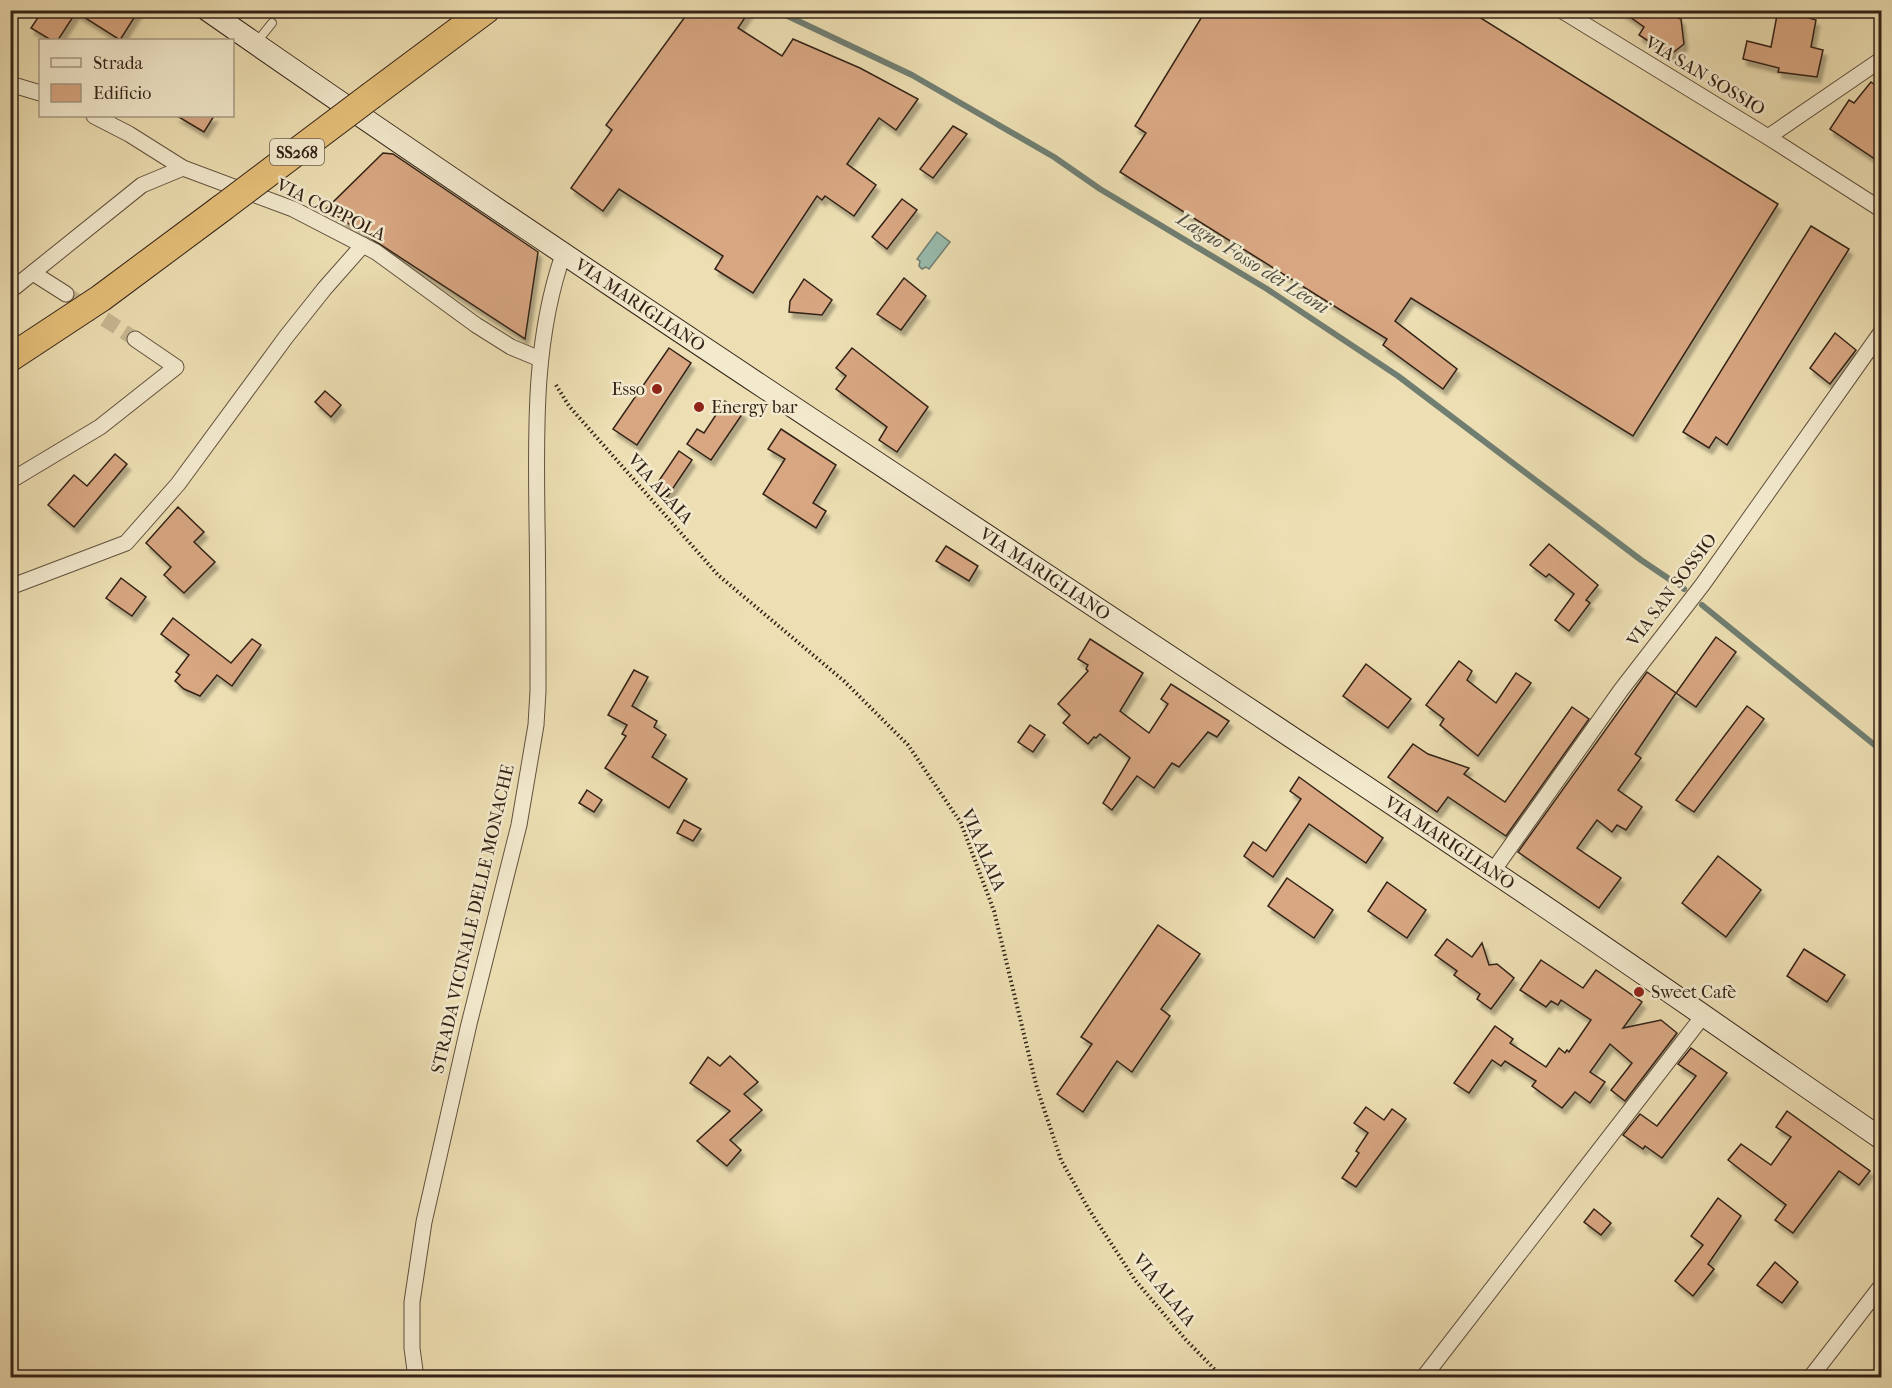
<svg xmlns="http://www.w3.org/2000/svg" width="1892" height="1388" font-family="'IM FELL French Canon',serif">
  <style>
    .water { fill: #99bcaf; stroke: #707e72; stroke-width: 1.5 }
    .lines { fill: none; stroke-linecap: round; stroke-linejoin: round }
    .stream { stroke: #707e72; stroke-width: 6 }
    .building { fill: #d8a782; stroke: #332217; stroke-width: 1.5; filter: url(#shadow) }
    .street-tunnel { stroke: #c8b994; stroke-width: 15; stroke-dasharray: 15 8; stroke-linecap: butt }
    .lane-casing { stroke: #62513e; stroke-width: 10 }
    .street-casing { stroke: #62513e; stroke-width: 17 }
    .secondary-casing { stroke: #332217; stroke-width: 23 }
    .highway-casing { stroke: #332217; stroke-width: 29 }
    .path { stroke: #332217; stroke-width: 4; stroke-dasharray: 1.5 3; stroke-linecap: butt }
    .lane { stroke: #f3eace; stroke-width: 8 }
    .street { stroke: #f3eace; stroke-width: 15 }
    .secondary { stroke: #f3eace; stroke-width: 21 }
    .highway { stroke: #e6c07a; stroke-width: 27 }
    .highway-bridge-casing { stroke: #332217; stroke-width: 29; stroke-linecap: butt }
    .highway-bridge { stroke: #e6c07a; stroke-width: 27 }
    .poi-dot { fill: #8f2418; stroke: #f3eace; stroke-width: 2 }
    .labels { text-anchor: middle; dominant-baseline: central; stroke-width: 5; stroke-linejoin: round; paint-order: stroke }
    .shield { fill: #f3eace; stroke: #6d5e4e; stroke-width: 1.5 }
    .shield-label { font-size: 16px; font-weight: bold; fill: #332217 }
    .street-label { font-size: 18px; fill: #332217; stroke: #f3eace }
    .poi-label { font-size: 18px; fill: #332217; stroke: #f3eace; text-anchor: start }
    .water-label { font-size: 20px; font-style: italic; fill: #525045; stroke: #f3eace }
  </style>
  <defs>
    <filter id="shadow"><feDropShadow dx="3.5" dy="6" stdDeviation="1.5" flood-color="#0004"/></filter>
  </defs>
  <rect width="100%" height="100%" fill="#eddfb3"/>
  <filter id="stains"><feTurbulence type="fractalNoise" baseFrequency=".00333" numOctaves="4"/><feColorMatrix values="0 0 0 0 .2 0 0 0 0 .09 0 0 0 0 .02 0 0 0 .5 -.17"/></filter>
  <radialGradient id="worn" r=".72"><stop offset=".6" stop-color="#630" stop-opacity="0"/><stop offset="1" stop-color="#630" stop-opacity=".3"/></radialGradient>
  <!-- water -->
  <path class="water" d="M 937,232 L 950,242 L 929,269 L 926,267 L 922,269 L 919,266 L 920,261 L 917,259 Z"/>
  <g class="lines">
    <!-- stream -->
    <g class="stream">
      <path d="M 775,10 L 912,75 L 1054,157 L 1100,189 L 1267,289 L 1398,376 L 1641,560 L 1684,589"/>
      <path d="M 1702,605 L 1882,751"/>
    </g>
  </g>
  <!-- building -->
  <g class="building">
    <path d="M 43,10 L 139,10 L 120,40 L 76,12 L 58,40 L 51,40 L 31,28 Z"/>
    <path d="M 690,10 L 750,10 L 738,28 L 782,56 L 793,39 L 860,68 L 918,99 L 896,130 L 879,118 L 847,164 L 876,185 L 854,216 L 825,196 L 822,200 L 817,196 L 753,293 L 715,269 L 723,256 L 619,189 L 603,211 L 571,188 L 612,130 L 606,125 Z"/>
    <path d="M 1206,10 L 1468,10 L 1778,204 L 1633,436 L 1411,298 L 1395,321 L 1457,369 L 1443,389 L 1383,345 L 1387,339 L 1120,172 L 1146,133 L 1135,126 Z"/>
    <path d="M 1620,10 L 1677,10 L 1678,18 L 1681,19 L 1684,44 L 1670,55 L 1639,35 L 1644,27 Z"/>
    <path d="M 1778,10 L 1807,10 L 1806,17 L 1816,20 L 1811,47 L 1823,50 L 1817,77 L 1778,72 L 1779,68 L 1743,59 L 1747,41 L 1771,47 Z"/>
    <path d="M 1871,82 L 1881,89 L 1881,163 L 1830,129 L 1849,100 L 1854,103 Z"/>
    <path d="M 177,116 L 214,116 L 204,132 Z"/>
    <path d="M 953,126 L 967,134 L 933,178 L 920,169 Z"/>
    <path d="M 383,153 L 393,154 L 538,252 L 525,339 L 326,209 Z"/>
    <path d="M 902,199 L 917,210 L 887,249 L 872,237 Z"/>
    <path d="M 1811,226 L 1849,249 L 1727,445 L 1716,437 L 1709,448 L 1683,432 Z"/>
    <path d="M 904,278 L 926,296 L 901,330 L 877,314 Z"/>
    <path d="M 804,279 L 832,300 L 822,315 L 789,312 L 790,301 Z"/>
    <path d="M 1835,333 L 1856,350 L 1830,384 L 1810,368 Z"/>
    <path d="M 669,348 L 691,363 L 637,445 L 613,429 Z"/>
    <path d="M 852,348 L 928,407 L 897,452 L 879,440 L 887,427 L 836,389 L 846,376 L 836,368 Z"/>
    <path d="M 325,391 L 341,405 L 331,417 L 315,402 Z"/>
    <path d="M 725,401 L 743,413 L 711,460 L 687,444 L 697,429 L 704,433 Z"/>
    <path d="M 781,429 L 836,465 L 813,503 L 826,511 L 816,528 L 763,494 L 785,459 L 768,449 Z"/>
    <path d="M 679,451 L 692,460 L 667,497 L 654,488 Z"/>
    <path d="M 115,454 L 127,464 L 74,527 L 48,505 L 74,475 L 87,486 Z"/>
    <path d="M 178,507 L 204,532 L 194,542 L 215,562 L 184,593 L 164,575 L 171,567 L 146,543 Z"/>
    <path d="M 1549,544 L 1598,585 L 1586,600 L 1590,603 L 1569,631 L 1555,620 L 1574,594 L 1549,574 L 1546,577 L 1530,565 Z"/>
    <path d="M 946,546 L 978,566 L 969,581 L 936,561 Z"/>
    <path d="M 121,578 L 146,597 L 132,616 L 106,598 Z"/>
    <path d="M 173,618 L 231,663 L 252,639 L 261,645 L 232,686 L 217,675 L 200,696 L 184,689 L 175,681 L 180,675 L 176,672 L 189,655 L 161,634 Z"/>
    <path d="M 1716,637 L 1736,652 L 1696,707 L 1676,693 Z"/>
    <path d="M 1090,639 L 1143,673 L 1120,711 L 1149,733 L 1168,704 L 1161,699 L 1171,684 L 1229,721 L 1217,737 L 1208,732 L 1179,767 L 1172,763 L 1154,788 L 1137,776 L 1112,810 L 1103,803 L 1130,758 L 1100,734 L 1096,738 L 1094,737 L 1088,744 L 1063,723 L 1070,715 L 1058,704 L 1088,671 L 1086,669 L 1088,665 L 1078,659 Z"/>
    <path d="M 1459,661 L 1472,671 L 1467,680 L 1496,703 L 1516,673 L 1531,683 L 1478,756 L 1440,725 L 1444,719 L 1426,705 Z"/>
    <path d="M 1366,664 L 1411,699 L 1388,728 L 1343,696 Z"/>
    <path d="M 634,670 L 648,677 L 632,706 L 657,721 L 654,727 L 666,735 L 652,757 L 687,779 L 669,808 L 605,768 L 626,736 L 622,734 L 627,725 L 608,715 Z"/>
    <path d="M 1647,672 L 1676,693 L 1635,754 L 1641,758 L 1618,790 L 1642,807 L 1626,830 L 1617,825 L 1612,832 L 1597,820 L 1577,848 L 1621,878 L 1599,908 L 1518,852 Z"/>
    <path d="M 1747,706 L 1764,719 L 1694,812 L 1676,800 Z"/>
    <path d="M 1572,707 L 1589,719 L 1506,836 L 1448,797 L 1437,812 L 1388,777 L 1413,744 L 1428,754 L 1469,768 L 1464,774 L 1505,802 Z"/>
    <path d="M 1030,725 L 1045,735 L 1033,752 L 1018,742 Z"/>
    <path d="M 1299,777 L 1383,838 L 1366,863 L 1309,824 L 1273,877 L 1244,856 L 1253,842 L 1266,851 L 1301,799 L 1290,791 Z"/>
    <path d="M 587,790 L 602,800 L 594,812 L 579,803 Z"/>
    <path d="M 684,820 L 701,829 L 693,841 L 677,833 Z"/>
    <path d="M 1718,856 L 1761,890 L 1726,937 L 1682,903 Z"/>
    <path d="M 1287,878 L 1333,910 L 1314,938 L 1268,906 Z"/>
    <path d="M 1387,882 L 1426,910 L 1407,938 L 1368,911 Z"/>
    <path d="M 1158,925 L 1200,954 L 1161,1009 L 1170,1016 L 1132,1072 L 1117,1061 L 1083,1112 L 1057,1094 L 1092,1044 L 1081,1037 Z"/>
    <path d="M 1447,939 L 1472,957 L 1482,943 L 1489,965 L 1497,964 L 1514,978 L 1491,1009 L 1477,999 L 1480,994 L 1454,975 L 1457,971 L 1435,955 Z"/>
    <path d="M 1804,949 L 1845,975 L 1827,1002 L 1787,976 Z"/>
    <path d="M 1541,960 L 1583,988 L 1596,970 L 1642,1002 L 1623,1028 L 1661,1020 L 1677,1033 L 1625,1101 L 1611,1090 L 1632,1063 L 1610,1044 L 1590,1072 L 1605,1082 L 1590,1103 L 1575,1092 L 1562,1108 L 1532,1086 L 1536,1081 L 1505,1061 L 1501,1066 L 1492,1060 L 1469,1093 L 1454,1083 L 1495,1026 L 1513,1039 L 1510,1043 L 1546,1067 L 1559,1048 L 1565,1053 L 1567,1050 L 1569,1052 L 1591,1020 L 1561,1000 L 1558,1005 L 1551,1001 L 1546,1007 L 1520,990 Z"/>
    <path d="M 1691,1048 L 1727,1073 L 1662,1158 L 1645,1146 L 1643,1149 L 1623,1135 L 1640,1114 L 1657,1126 L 1696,1076 L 1678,1064 Z"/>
    <path d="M 730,1056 L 758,1082 L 744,1094 L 762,1110 L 730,1140 L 741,1150 L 727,1166 L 697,1141 L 730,1111 L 690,1083 L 708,1057 L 720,1066 Z"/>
    <path d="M 1366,1107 L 1384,1120 L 1392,1109 L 1406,1119 L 1356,1187 L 1342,1178 L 1359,1153 L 1356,1151 L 1368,1133 L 1354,1123 Z"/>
    <path d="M 1787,1111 L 1870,1171 L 1859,1185 L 1839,1171 L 1793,1233 L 1775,1220 L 1786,1205 L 1728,1160 L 1741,1144 L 1771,1165 L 1791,1137 L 1776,1127 Z"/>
    <path d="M 1718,1198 L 1741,1216 L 1708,1264 L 1714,1269 L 1693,1296 L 1675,1281 L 1703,1245 L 1691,1236 Z"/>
    <path d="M 1594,1209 L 1611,1223 L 1601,1235 L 1584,1222 Z"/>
    <path d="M 1775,1262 L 1798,1282 L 1782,1303 L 1757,1285 Z"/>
  </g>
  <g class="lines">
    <!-- street-tunnel -->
    <path class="street-tunnel" d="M 66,294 L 135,339"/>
    <defs>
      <path id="lane" d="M 256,43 L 272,23"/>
      <g id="street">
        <path d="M 1561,10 L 1768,137 L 1882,210"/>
        <path d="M 10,84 L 40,93"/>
        <path d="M 94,116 L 129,134 L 183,168 L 293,209 L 376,252 L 476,325 L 511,347 L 540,359"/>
        <path d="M 1768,137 L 1882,59"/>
        <path d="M 33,273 L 66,294"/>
        <path d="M 10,291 L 142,185 L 183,168"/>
        <path d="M 10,481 L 100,427 L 176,367 L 135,339"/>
        <path d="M 10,587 L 126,543 L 178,484 L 286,337 L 325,288 L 363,245"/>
        <path d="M 1493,871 L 1621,690 L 1703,584 L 1882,331"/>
        <path d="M 416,1378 L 412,1348 L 412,1302 L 424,1222 L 469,1024 L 519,825 L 536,725 L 538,691 C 538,635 538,579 537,522 C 536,432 533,339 564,252"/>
        <path d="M 1423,1378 L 1703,1016"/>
        <path d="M 1810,1378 L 1882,1285"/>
      </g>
      <g id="secondary">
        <path id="s1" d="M 207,10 C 629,304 1062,582 1489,869 C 1621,957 1751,1049 1882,1139"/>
      </g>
      <g id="highway">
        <path d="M 372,95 L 486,10"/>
        <path d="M 10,358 L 101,298 L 222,208"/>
      </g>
    </defs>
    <!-- lane casing -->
    <use href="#lane" class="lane-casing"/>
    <!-- street casing -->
    <use href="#street" class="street-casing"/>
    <!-- secondary casing -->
    <use href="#secondary" class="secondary-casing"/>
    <!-- highway casing -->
    <use href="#highway" class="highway-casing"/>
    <!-- path -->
    <path class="path" d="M 556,385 L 569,406 L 718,575 L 844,681 L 908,745 L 961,823 L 994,911 L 1037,1088 L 1061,1160 L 1088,1208 L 1135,1280 L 1186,1340 L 1223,1378"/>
    <!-- lane -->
    <use href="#lane" class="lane"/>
    <!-- street -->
    <use href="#street" class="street"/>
    <!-- secondary -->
    <use href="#secondary" class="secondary"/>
    <!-- highway -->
    <use href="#highway" class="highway"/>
    <defs>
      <path id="highway-bridge" d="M 222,208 L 372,95"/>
    </defs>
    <!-- highway-bridge casing -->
    <use href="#highway-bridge" class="highway-bridge-casing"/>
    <!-- highway-bridge -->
    <use href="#highway-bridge" class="highway-bridge"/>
  </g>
  <!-- markers -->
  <g class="poi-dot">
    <circle cx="657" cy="389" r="6"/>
    <circle cx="699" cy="407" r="6"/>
    <circle cx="1639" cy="992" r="6"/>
  </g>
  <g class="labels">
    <!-- shield labels -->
    <rect class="shield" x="270" y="139" width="54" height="26" rx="4.5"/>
    <g class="shield-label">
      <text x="297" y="152">SS268</text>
    </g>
    <!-- street labels -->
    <g class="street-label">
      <text transform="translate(1705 76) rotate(31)">VIA SAN SOSSIO</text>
      <text transform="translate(331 210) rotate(26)">VIA COPPOLA</text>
      <text stroke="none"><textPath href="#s1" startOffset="524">VIA MARIGLIANO</textPath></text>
      <text transform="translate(660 489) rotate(48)">VIA ALAIA</text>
      <text stroke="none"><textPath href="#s1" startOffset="1010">VIA MARIGLIANO</textPath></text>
      <text transform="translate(1672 590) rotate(-53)">VIA SAN SOSSIO</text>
      <text stroke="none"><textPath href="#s1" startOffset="1496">VIA MARIGLIANO</textPath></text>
      <text transform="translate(983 850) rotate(67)">VIA ALAIA</text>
      <text transform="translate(473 919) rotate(-77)">STRADA VICINALE DELLE MONACHE</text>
      <text transform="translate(1164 1290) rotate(51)">VIA ALAIA</text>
    </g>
    <!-- poi labels -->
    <g class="poi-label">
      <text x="645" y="389" text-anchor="end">Esso</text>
      <text x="711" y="407">Energy bar</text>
      <text x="1651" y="992">Sweet Cafè</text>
    </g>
    <!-- water labels -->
    <g class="water-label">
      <text transform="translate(1253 263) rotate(32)">Lagno Fosso dei Leoni</text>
    </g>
  </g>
  <!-- margin -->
  <rect width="1892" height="1388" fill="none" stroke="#eddfb3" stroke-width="36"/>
  <rect x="12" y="12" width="1868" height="1364" fill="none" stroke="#332217" stroke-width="3"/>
  <rect x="18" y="18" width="1856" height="1352" fill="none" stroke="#332217" stroke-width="1.5"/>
  <!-- legend -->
  <rect x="39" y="39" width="195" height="78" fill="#f3eace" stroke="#a69a85" stroke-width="1.5"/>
  <rect x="51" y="58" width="30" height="9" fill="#f3eace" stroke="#a69a85" stroke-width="1.5"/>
  <text x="93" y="69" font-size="18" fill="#332217">Strada</text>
  <rect x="51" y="84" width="30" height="18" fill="#d8a782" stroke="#a69a85" stroke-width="1.5"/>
  <text x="93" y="99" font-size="18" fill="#332217">Edificio</text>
  <rect width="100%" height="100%" filter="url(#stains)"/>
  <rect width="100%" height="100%" fill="url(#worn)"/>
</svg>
